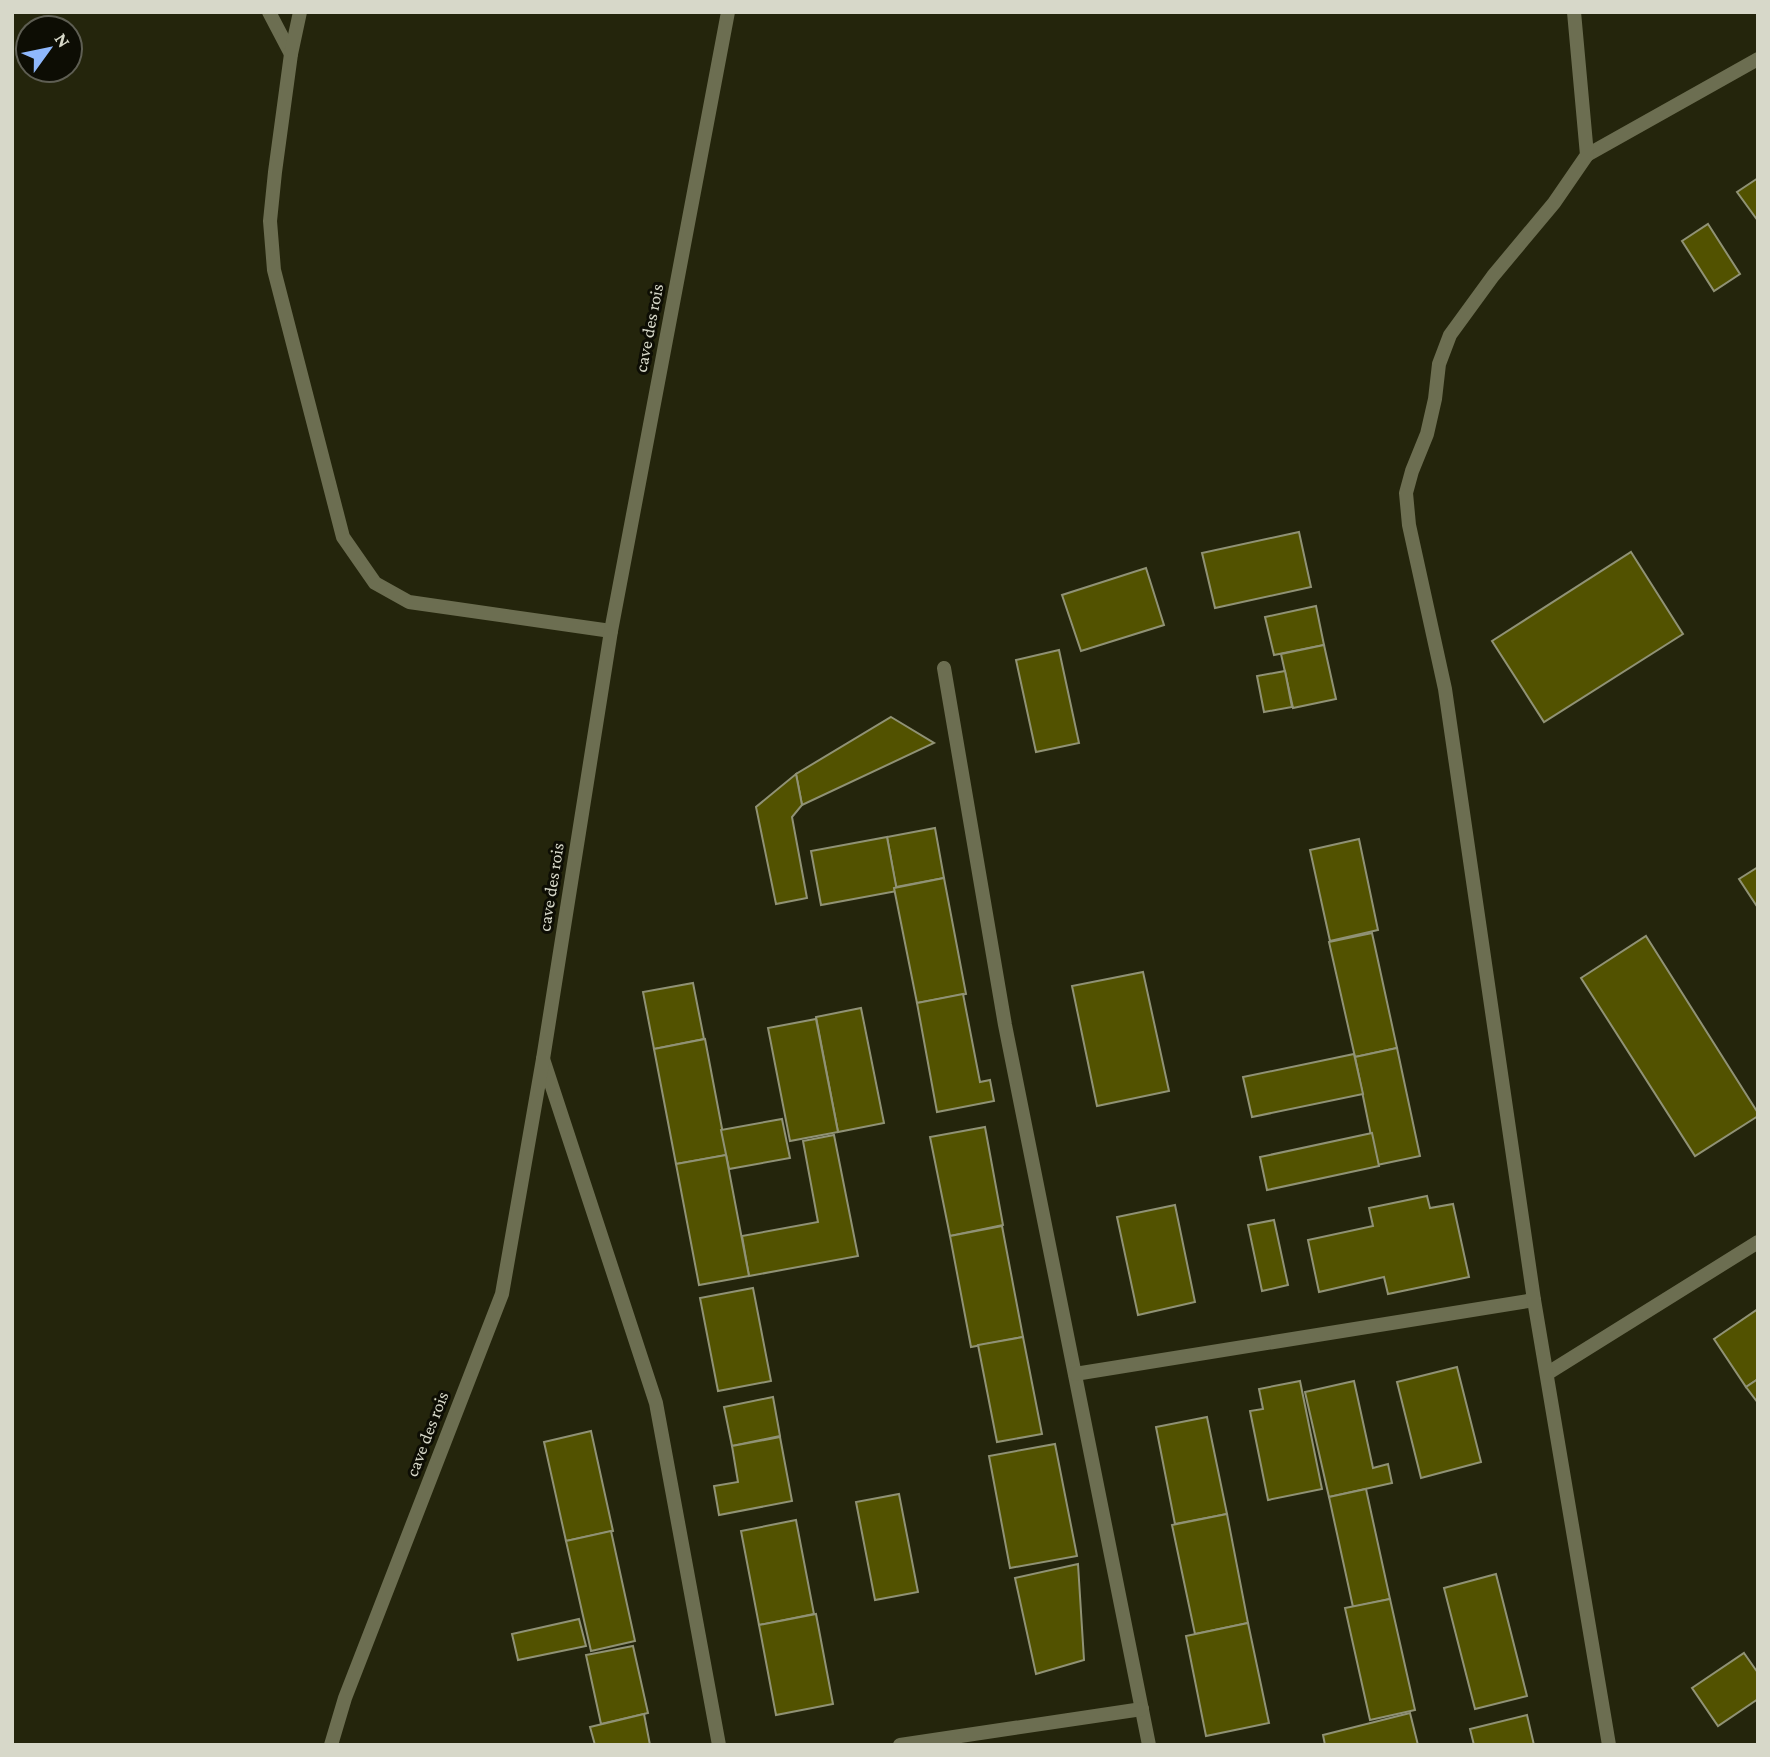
<svg xmlns="http://www.w3.org/2000/svg" width="1770" height="1757" font-family="'Crimson Pro',serif">
  <style>
    .building { fill: #525200; stroke: #909275; stroke-width: 2 }
    .lines { fill: none; stroke-linecap: round; stroke-linejoin: round }
    .minor { stroke: #6c6e51; stroke-width: 14 }
    .tertiary { stroke: #6c6e51; stroke-width: 14 }
    .labels { text-anchor: middle; dominant-baseline: central; stroke-width: 6; stroke-linejoin: round; paint-order: stroke }
    .street-label { font-size: 18px; fill: #d7d8c9; stroke: #0d0d04 }
  </style>
  <rect width="100%" height="100%" fill="#24250c"/>
  <!-- building -->
  <g class="building">
    <path d="M 1758,178 L 1758,221 L 1737,192 Z"/>
    <path d="M 1708,224 L 1740,274 L 1714,291 L 1682,241 Z"/>
    <path d="M 1299,532 L 1311,587 L 1215,608 L 1202,553 Z"/>
    <path d="M 1631,552 L 1683,634 L 1544,722 L 1492,641 Z"/>
    <path d="M 1146,568 L 1164,625 L 1081,651 L 1062,595 Z"/>
    <path d="M 1316,606 L 1324,645 L 1274,655 L 1265,617 Z"/>
    <path d="M 1324,645 L 1336,699 L 1293,708 L 1281,654 Z"/>
    <path d="M 1059,650 L 1079,743 L 1036,752 L 1016,660 Z"/>
    <path d="M 1285,671 L 1292,707 L 1264,712 L 1257,676 Z"/>
    <path d="M 891,717 L 934,743 L 802,805 L 796,774 Z"/>
    <path d="M 796,774 L 802,805 L 792,817 L 807,898 L 776,904 L 756,807 Z"/>
    <path d="M 935,828 L 944,878 L 896,887 L 887,837 Z"/>
    <path d="M 887,837 L 897,891 L 821,905 L 811,851 Z"/>
    <path d="M 1359,839 L 1378,930 L 1330,941 L 1310,850 Z"/>
    <path d="M 1758,867 L 1758,908 L 1739,879 Z"/>
    <path d="M 944,878 L 966,994 L 917,1003 L 894,888 Z"/>
    <path d="M 1372,933 L 1397,1048 L 1355,1057 L 1329,942 Z"/>
    <path d="M 1646,936 L 1758,1113 L 1758,1116 L 1695,1156 L 1581,978 Z"/>
    <path d="M 1143,972 L 1169,1091 L 1097,1106 L 1072,986 Z"/>
    <path d="M 693,983 L 704,1039 L 654,1049 L 643,992 Z"/>
    <path d="M 963,994 L 980,1082 L 990,1080 L 994,1101 L 937,1112 L 917,1003 Z"/>
    <path d="M 861,1008 L 884,1123 L 838,1132 L 816,1017 Z"/>
    <path d="M 816,1019 L 838,1132 L 790,1141 L 768,1028 Z"/>
    <path d="M 705,1039 L 727,1155 L 676,1164 L 654,1049 Z"/>
    <path d="M 1397,1048 L 1420,1156 L 1377,1165 L 1355,1057 Z"/>
    <path d="M 1354,1054 L 1363,1094 L 1252,1117 L 1243,1077 Z"/>
    <path d="M 782,1119 L 790,1158 L 729,1169 L 721,1130 Z"/>
    <path d="M 985,1127 L 1003,1225 L 950,1236 L 930,1137 Z"/>
    <path d="M 1372,1133 L 1379,1166 L 1267,1190 L 1260,1157 Z"/>
    <path d="M 834,1135 L 858,1256 L 749,1276 L 742,1236 L 818,1222 L 803,1141 Z"/>
    <path d="M 726,1155 L 749,1276 L 699,1285 L 676,1164 Z"/>
    <path d="M 1427,1196 L 1430,1208 L 1453,1204 L 1469,1277 L 1388,1294 L 1384,1277 L 1319,1292 L 1308,1240 L 1373,1226 L 1369,1208 Z"/>
    <path d="M 1175,1205 L 1195,1302 L 1138,1315 L 1117,1217 Z"/>
    <path d="M 1274,1220 L 1288,1285 L 1262,1291 L 1248,1225 Z"/>
    <path d="M 1002,1226 L 1023,1337 L 971,1347 L 950,1236 Z"/>
    <path d="M 753,1288 L 771,1381 L 718,1391 L 700,1298 Z"/>
    <path d="M 1758,1309 L 1758,1379 L 1746,1387 L 1714,1339 Z"/>
    <path d="M 1023,1337 L 1042,1434 L 997,1442 L 978,1345 Z"/>
    <path d="M 1457,1367 L 1481,1462 L 1421,1478 L 1397,1382 Z"/>
    <path d="M 1758,1379 L 1758,1403 L 1746,1387 Z"/>
    <path d="M 1300,1381 L 1322,1489 L 1268,1500 L 1250,1411 L 1263,1409 L 1259,1389 Z"/>
    <path d="M 1354,1381 L 1373,1468 L 1388,1464 L 1392,1483 L 1329,1497 L 1305,1392 Z"/>
    <path d="M 773,1397 L 780,1436 L 732,1446 L 724,1407 Z"/>
    <path d="M 1207,1417 L 1227,1514 L 1175,1524 L 1156,1427 Z"/>
    <path d="M 591,1431 L 613,1531 L 566,1541 L 544,1442 Z"/>
    <path d="M 780,1437 L 792,1501 L 719,1515 L 714,1486 L 738,1482 L 732,1446 Z"/>
    <path d="M 1055,1444 L 1077,1556 L 1010,1568 L 989,1456 Z"/>
    <path d="M 1366,1489 L 1390,1599 L 1353,1607 L 1329,1497 Z"/>
    <path d="M 899,1494 L 918,1592 L 875,1600 L 856,1502 Z"/>
    <path d="M 1227,1514 L 1248,1623 L 1195,1634 L 1172,1525 Z"/>
    <path d="M 796,1520 L 814,1614 L 759,1625 L 741,1531 Z"/>
    <path d="M 611,1531 L 635,1641 L 591,1651 L 566,1541 Z"/>
    <path d="M 1078,1564 L 1084,1660 L 1036,1674 L 1015,1578 Z"/>
    <path d="M 1496,1574 L 1527,1696 L 1475,1709 L 1444,1588 Z"/>
    <path d="M 1390,1599 L 1415,1710 L 1370,1720 L 1345,1608 Z"/>
    <path d="M 816,1614 L 833,1704 L 776,1715 L 759,1625 Z"/>
    <path d="M 579,1619 L 586,1646 L 518,1660 L 512,1634 Z"/>
    <path d="M 1248,1623 L 1269,1723 L 1206,1736 L 1186,1636 Z"/>
    <path d="M 633,1646 L 648,1713 L 601,1724 L 586,1655 Z"/>
    <path d="M 1744,1653 L 1758,1673 L 1758,1699 L 1718,1726 L 1692,1688 Z"/>
    <path d="M 1410,1713 L 1418,1745 L 1325,1745 L 1323,1735 Z"/>
    <path d="M 644,1714 L 650,1745 L 595,1745 L 590,1727 Z"/>
    <path d="M 1527,1715 L 1534,1745 L 1474,1745 L 1470,1729 Z"/>
  </g>
  <g class="lines">
    <!-- minor -->
    <g class="minor">
      <path d="M 269,12 L 291,54"/>
      <path d="M 300,12 L 291,54 L 275,172 L 270,221 L 274,270 L 343,537 L 375,583 L 409,602 L 611,631"/>
      <path d="M 1587,155 L 1758,59"/>
      <path d="M 944,668 L 1005,1025 L 1149,1745"/>
      <path d="M 543,1059 L 656,1403 L 719,1745"/>
      <path d="M 1548,1373 L 1758,1242"/>
      <path d="M 1075,1374 L 1534,1300"/>
      <path d="M 900,1745 L 1142,1709"/>
    </g>
    <!-- tertiary -->
    <g class="tertiary">
      <path d="M 1574,12 L 1587,155 L 1554,203 L 1493,276 L 1450,335 L 1439,364 L 1435,399 L 1427,434 L 1412,471 L 1406,493 L 1409,525 L 1445,689 L 1534,1300 L 1609,1745"/>
      <path d="M 331,1745 L 345,1698 L 502,1294 L 543,1059 L 611,631 L 728,12"/>
    </g>
  </g>
  <g class="labels">
    <!-- street labels -->
    <g class="street-label">
      <text transform="translate(649 328) rotate(-79)">cave des rois</text>
      <text transform="translate(551 887) rotate(-81)">cave des rois</text>
      <text transform="translate(427 1434) rotate(-69)">cave des rois</text>
    </g>
  </g>
  <!-- border -->
  <rect width="1770" height="1757" fill="none" stroke="#d7d8c9" stroke-width="28"/>
  <!-- north arrow -->
  <g transform="translate(49 49) rotate(57)"><circle r="33" fill="#0d0d04" stroke="#5e5e53" stroke-width="2"/>
  <path d="M0-5L12 26L0 18L-12 26Z" fill="#8fb8fd"/>
  <text y="-10" font-size="19" font-weight="bold" text-anchor="middle" fill="#d7d8c9">N</text>
  </g>
</svg>
